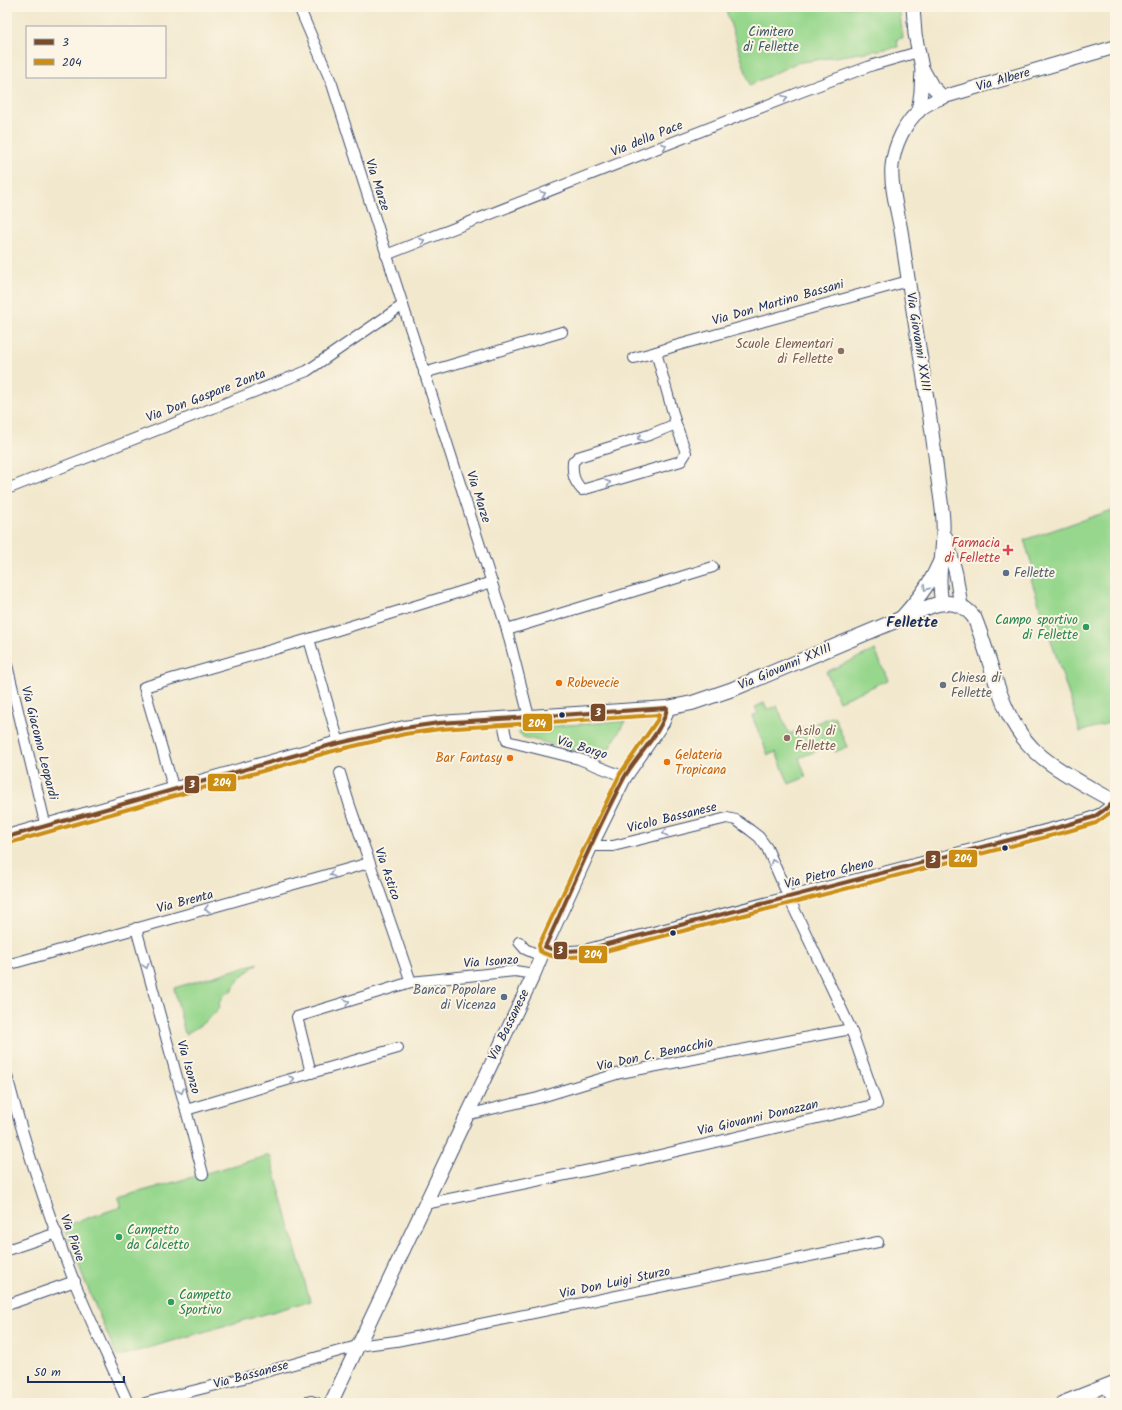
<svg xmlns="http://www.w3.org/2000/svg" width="1122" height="1410" font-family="Kalam,sans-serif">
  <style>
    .green { fill: #97d78d; stroke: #598376 }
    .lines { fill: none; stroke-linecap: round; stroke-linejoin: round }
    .minor-casing { stroke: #3b4b6f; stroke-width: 12 }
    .tertiary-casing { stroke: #3b4b6f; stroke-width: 15 }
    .secondary-casing { stroke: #3b4b6f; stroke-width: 16 }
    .minor { stroke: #fff; stroke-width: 10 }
    .tertiary { stroke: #fff; stroke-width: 13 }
    .secondary { stroke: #fff; stroke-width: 14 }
    .bus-1-casing { stroke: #fcf5e5; stroke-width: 7 }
    .bus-2-casing { stroke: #fcf5e5; stroke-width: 7 }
    .bus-1 { stroke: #7a4b2a; stroke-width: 4 }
    .bus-2 { stroke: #cb8e13; stroke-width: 4 }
    .oneway { stroke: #8d97ae }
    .education-dot { fill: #8d6e63; stroke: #fcf5e5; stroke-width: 1.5 }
    .health-dot { fill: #e0444e; stroke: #fcf5e5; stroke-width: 1.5 }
    .service-dot { fill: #5c6f8a; stroke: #fcf5e5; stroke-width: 1.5 }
    .leisure-dot { fill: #2e9e5b; stroke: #fcf5e5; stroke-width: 1.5 }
    .food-dot { fill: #e8710a; stroke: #fcf5e5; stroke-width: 1.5 }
    .worship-dot { fill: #6b7280; stroke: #fcf5e5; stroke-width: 1.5 }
    .bus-dot { fill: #1b2f5e; stroke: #fcf5e5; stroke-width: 1.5 }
    .labels { text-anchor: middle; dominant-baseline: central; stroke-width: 4; stroke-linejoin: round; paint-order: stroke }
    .park-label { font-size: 13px; fill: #3a596a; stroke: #fcf5e5 }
    .street-label { font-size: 13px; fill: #1b2f5e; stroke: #fcf5e5 }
    .education-label { font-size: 13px; fill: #785e54; stroke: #fcf5e5; text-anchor: end }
    .health-label { font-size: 13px; fill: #be3a42; stroke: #fcf5e5; text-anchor: end }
    .service-label { font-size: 13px; fill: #4e5e75; stroke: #fcf5e5; text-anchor: start }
    .leisure-label { font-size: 13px; fill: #27864d; stroke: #fcf5e5; text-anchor: start }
    .worship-label { font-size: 13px; fill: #5b616d; stroke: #fcf5e5; text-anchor: start }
    .food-label { font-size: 13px; fill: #c56008; stroke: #fcf5e5; text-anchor: start }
    .quarter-label { font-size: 15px; font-weight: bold; fill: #1b2f5e; stroke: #fcf5e5 }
    .line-badge { stroke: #fcf5e5; stroke-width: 1.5 }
    .badge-label { font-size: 11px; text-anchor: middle; font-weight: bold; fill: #fff }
  </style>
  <rect width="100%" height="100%" fill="#fcf5e5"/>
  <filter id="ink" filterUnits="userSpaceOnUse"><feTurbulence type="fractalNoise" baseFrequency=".025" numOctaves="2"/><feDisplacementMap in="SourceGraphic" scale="8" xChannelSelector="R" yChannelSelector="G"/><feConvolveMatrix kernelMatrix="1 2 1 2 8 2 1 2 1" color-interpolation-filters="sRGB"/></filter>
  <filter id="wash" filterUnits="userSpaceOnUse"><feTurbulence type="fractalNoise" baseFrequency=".012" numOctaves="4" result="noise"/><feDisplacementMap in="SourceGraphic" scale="16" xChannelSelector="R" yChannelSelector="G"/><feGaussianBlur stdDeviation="0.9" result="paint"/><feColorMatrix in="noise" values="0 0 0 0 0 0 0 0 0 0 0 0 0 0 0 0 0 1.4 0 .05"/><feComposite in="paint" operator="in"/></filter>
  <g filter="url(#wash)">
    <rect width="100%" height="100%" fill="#f2e8cd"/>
    <!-- green -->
    <g class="green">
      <path d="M 725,7 L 899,7 L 903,38 L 897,39 L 898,47 L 796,63 L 750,85 Z"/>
      <path d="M 1115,509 L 1115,721 L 1079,732 L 1078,723 L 1031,579 L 1036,577 L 1024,540 Z"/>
      <path d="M 875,650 L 888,680 L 839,701 L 826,672 Z"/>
      <path d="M 764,703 L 767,710 L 777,706 L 789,734 L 834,716 L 847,747 L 835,752 L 831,745 L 799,758 L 806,777 L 789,784 L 776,752 L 768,755 L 752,716 L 758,714 L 755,707 Z"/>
      <path d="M 625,721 L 604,758 L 523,737 L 519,733 L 521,729 L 525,728 Z"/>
      <path d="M 258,963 L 241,977 L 230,992 L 225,994 L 219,1003 L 220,1007 C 210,1019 199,1027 185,1034 L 174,988 Z"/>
      <path d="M 270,1155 L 310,1301 L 117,1357 L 84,1279 L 64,1226 L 121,1207 L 118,1198 Z"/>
    </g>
  </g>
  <g filter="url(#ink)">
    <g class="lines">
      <defs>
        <g id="minor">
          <path d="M 299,7 L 332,84 L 507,630 L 529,717"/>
          <path d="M 386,255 L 803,91 L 873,65 L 918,52"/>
          <path d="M 634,358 L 656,352"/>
          <path d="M 424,373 L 562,332"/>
          <path d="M 676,424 L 649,435 L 578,457 L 573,462 C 572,475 574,481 582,490 L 681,461 L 686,453 L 676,424 L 656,352 L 675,346 L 908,281"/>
          <path d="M 7,489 L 307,371 L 403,305"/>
          <path d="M 507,630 L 713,567"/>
          <path d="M 309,639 L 339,743"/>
          <path d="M 7,665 L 46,827"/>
          <path d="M 502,718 L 507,741 L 579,759 L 625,777"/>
          <path d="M 340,773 L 349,803 L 411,982"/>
          <path d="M 174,790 L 144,687 L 309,639 L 492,582"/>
          <path d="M 136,928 L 186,1110 L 311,1073 L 297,1017 L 411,982 L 515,971 L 534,974"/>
          <path d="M 519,942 L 525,949 L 541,956"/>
          <path d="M 545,947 C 557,953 570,951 584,950 L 1087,819 L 1101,813 L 1115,802"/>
          <path d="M 7,965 L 369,863"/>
          <path d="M 311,1073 L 398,1048"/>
          <path d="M 7,1076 C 25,1145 48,1214 74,1281 C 91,1322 110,1362 128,1403"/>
          <path d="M 186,1110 L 203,1174"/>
          <path d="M 466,1115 L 538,1098 L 620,1073 L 851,1029"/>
          <path d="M 425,1204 L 643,1159 L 877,1104 L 851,1029 L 789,898 L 767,848 L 759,837 L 750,830 L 736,820 L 727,818 L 613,846 L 591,846"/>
          <path d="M 7,1250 L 57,1233"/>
          <path d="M 7,1305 L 75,1281"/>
          <path d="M 1105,1387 L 1115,1401"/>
          <path d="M 145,1403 L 240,1379 L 357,1346 L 396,1341 L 456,1329 L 878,1242"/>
          <path d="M 305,1403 L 311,1401 L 317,1403"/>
        </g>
        <g id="tertiary">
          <path d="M 913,7 L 915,34 L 922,68 L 921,92 L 918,112"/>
          <path d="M 922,68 L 932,86 L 943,97"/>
          <path d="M 946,537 L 956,574 L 961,606"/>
          <path d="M 942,603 C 937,579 943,555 943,531 C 944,514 940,496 938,480 C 929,398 913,318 902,237 C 899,215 890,188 892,166 C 894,146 905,121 922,108 C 928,103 936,100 943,97 L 1115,47"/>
          <path d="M 901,618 C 916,601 929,586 938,565"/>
          <path d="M 331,1403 L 534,974 L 545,947 L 591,846 L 625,777 L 663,722 L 666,714 L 667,708"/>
          <path d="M 1062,1403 L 1115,1382"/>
        </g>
        <path id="secondary" d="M 7,837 L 331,745 L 404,728 L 439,723 L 667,708 L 692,703 L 733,689 L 931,606 C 947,600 963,603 974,617 C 994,664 999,723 1042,757 C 1064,775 1091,788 1115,802"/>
      </defs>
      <!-- minor casing -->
      <use href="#minor" class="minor-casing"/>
      <!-- tertiary casing -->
      <use href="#tertiary" class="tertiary-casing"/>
      <!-- secondary casing -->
      <use href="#secondary" class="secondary-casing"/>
      <!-- minor -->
      <use href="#minor" class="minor"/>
      <!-- tertiary -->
      <use href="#tertiary" class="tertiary"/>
      <!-- secondary -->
      <use href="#secondary" class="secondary"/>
      <defs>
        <path id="bus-1" d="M 7,837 L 331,745 L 404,728 L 439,723 L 667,708 C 663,732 636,756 624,778 C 595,832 571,891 545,947 C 558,952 571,951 584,950 L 1063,826 L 1094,817 L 1115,802"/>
        <path id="bus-2" d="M 9,843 L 333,751 L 405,734 L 440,729 L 659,715 L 658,719 L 620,774 L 586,844 L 539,945 L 540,951 C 553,960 571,957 586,956 L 1065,832 L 1096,823 L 1115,809"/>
      </defs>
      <!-- bus-1 casing -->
      <use href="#bus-1" class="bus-1-casing"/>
      <!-- bus-2 casing -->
      <use href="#bus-2" class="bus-2-casing"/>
      <!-- bus-1 -->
      <use href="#bus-1" class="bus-1"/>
      <!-- bus-2 -->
      <use href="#bus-2" class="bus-2"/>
    </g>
    <!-- one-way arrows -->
    <defs><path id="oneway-chevron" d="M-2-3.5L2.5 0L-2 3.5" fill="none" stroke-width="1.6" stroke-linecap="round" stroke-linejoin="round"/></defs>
    <g class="oneway">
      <use href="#oneway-chevron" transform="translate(785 98) rotate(-22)"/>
      <use href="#oneway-chevron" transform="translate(664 146) rotate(-22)"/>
      <use href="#oneway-chevron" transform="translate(543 194) rotate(-21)"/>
      <use href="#oneway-chevron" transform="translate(422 241) rotate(-21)"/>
      <use href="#oneway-chevron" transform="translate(640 438) rotate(163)"/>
      <use href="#oneway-chevron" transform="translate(608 483) rotate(-17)"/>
      <use href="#oneway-chevron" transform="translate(926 588) rotate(122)"/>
      <use href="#oneway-chevron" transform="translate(665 833) rotate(166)"/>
      <use href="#oneway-chevron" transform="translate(773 862) rotate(-113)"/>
      <use href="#oneway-chevron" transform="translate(332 874) rotate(164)"/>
      <use href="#oneway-chevron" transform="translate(207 909) rotate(164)"/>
      <use href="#oneway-chevron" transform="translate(146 966) rotate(75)"/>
      <use href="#oneway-chevron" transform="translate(347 1002) rotate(-17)"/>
      <use href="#oneway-chevron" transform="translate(292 1079) rotate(-17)"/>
      <use href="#oneway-chevron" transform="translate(181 1091) rotate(74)"/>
    </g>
  </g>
  <!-- markers -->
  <g class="education-dot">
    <circle cx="841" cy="351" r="4"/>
    <circle cx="787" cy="738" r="4"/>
  </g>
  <path class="health-dot" d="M1006 544h4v4h4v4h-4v4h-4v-4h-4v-4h4z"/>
  <g class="service-dot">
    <circle cx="1006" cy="573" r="4"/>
    <circle cx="504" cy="997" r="4"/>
  </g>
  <g class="leisure-dot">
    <circle cx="1086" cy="627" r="4"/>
    <circle cx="119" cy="1237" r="4"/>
    <circle cx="171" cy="1302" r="4"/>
  </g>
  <g class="food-dot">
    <circle cx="559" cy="683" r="4"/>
    <circle cx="510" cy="758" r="4"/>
    <circle cx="667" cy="762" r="4"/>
  </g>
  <circle class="worship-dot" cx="943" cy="685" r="4"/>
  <g class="bus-dot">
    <circle cx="562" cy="715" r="3.5"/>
    <circle cx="1005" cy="848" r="3.5"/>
    <circle cx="673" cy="933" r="3.5"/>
  </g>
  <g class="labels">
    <!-- park labels -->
    <g class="park-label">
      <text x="771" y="32">Cimitero<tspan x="771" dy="15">di Fellette</tspan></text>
    </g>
    <!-- street labels -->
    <g class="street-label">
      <text transform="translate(1003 80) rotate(-16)">Via Albere</text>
      <text transform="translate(647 139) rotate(-22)">Via della Pace</text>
      <text transform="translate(377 185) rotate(72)">Via Marze</text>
      <text transform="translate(778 303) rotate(-16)">Via Don Martino Bassani</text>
      <text transform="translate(918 342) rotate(81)">Via Giovanni XXIII</text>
      <text transform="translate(206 396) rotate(-21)">Via Don Gaspare Zonta</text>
      <text transform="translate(478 497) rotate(72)">Via Marze</text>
      <text transform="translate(785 667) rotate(-23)">Via Giovanni XXIII</text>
      <text transform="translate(39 743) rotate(76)">Via Giacomo Leopardi</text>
      <text transform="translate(582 748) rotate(17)">Via Borgo</text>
      <text transform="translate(672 818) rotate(-14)">Vicolo Bassanese</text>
      <text transform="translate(387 874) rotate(71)">Via Astico</text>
      <text transform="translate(829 874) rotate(-14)">Via Pietro Gheno</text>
      <text transform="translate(185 902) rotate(-15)">Via Brenta</text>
      <text transform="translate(491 962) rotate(-4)">Via Isonzo</text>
      <text transform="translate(509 1025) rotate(-64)">Via Bassanese</text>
      <text transform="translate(655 1055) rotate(-12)">Via Don C. Benacchio</text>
      <text transform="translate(188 1067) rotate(74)">Via Isonzo</text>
      <text transform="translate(758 1118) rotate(-13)">Via Giovanni Donazzan</text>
      <text transform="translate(72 1238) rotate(70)">Via Piave</text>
      <text transform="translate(615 1283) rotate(-12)">Via Don Luigi Sturzo</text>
      <text transform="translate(251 1375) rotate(-15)">Via Bassanese</text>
    </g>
    <!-- education labels -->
    <g class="education-label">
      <text x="833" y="344">Scuole Elementari<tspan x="833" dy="15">di Fellette</tspan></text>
      <text x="795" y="731" text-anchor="start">Asilo di<tspan x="795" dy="15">Fellette</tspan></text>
    </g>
    <!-- health labels -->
    <g class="health-label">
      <text x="1000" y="543">Farmacia<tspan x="1000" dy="15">di Fellette</tspan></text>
    </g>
    <!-- service labels -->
    <g class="service-label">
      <text x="1014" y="573">Fellette</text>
      <text x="496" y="990" text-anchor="end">Banca Popolare<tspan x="496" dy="15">di Vicenza</tspan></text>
    </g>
    <!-- leisure labels -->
    <g class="leisure-label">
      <text x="1078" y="620" text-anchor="end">Campo sportivo<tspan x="1078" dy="15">di Fellette</tspan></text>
      <text x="127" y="1230">Campetto<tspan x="127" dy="15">da Calcetto</tspan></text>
      <text x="179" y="1295">Campetto<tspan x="179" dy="15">Sportivo</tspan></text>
    </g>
    <!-- worship labels -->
    <g class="worship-label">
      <text x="951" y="678">Chiesa di<tspan x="951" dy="15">Fellette</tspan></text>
    </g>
    <!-- food labels -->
    <g class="food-label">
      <text x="567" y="683">Robevecie</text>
      <text x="675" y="755">Gelateria<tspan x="675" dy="15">Tropicana</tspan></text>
      <text x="502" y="758" text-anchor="end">Bar Fantasy</text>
    </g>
    <!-- quarter labels -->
    <g class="quarter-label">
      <text x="912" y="623">Fellette</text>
    </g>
  </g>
  <g class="line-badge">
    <rect x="590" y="703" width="16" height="19" rx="4" fill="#7a4b2a"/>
    <rect x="522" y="713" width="31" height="19" rx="4" fill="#cb8e13"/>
    <rect x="207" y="773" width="30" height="19" rx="4" fill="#cb8e13"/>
    <rect x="184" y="775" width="16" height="19" rx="4" fill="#7a4b2a"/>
    <rect x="948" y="849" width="30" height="19" rx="4" fill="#cb8e13"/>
    <rect x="925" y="850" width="16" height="19" rx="4" fill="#7a4b2a"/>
    <rect x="553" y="941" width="15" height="19" rx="4" fill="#7a4b2a"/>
    <rect x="578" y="945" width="30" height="19" rx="4" fill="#cb8e13"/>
  </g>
  <g class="badge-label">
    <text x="598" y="716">3</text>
    <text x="537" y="727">204</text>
    <text x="222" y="786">204</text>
    <text x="192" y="788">3</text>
    <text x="963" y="862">204</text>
    <text x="933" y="863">3</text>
    <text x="560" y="954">3</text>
    <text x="593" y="958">204</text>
  </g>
  <!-- margin -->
  <rect width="1122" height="1410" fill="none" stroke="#fcf5e5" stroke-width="24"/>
  <!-- legend -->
  <rect x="26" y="26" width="140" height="52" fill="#fcf5e5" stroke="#a2a6af"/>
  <rect x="34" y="39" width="20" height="6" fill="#7a4b2a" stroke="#a2a6af"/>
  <text x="62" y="46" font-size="12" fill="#1b2f5e">3</text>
  <rect x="34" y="59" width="20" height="6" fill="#cb8e13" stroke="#a2a6af"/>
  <text x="62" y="66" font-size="12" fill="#1b2f5e">204</text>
  <!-- scale -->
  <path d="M28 1376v6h96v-6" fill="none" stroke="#1b2f5e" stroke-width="2"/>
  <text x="34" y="1376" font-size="12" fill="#1b2f5e" stroke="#fcf5e5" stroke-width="3" paint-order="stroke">50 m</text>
</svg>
